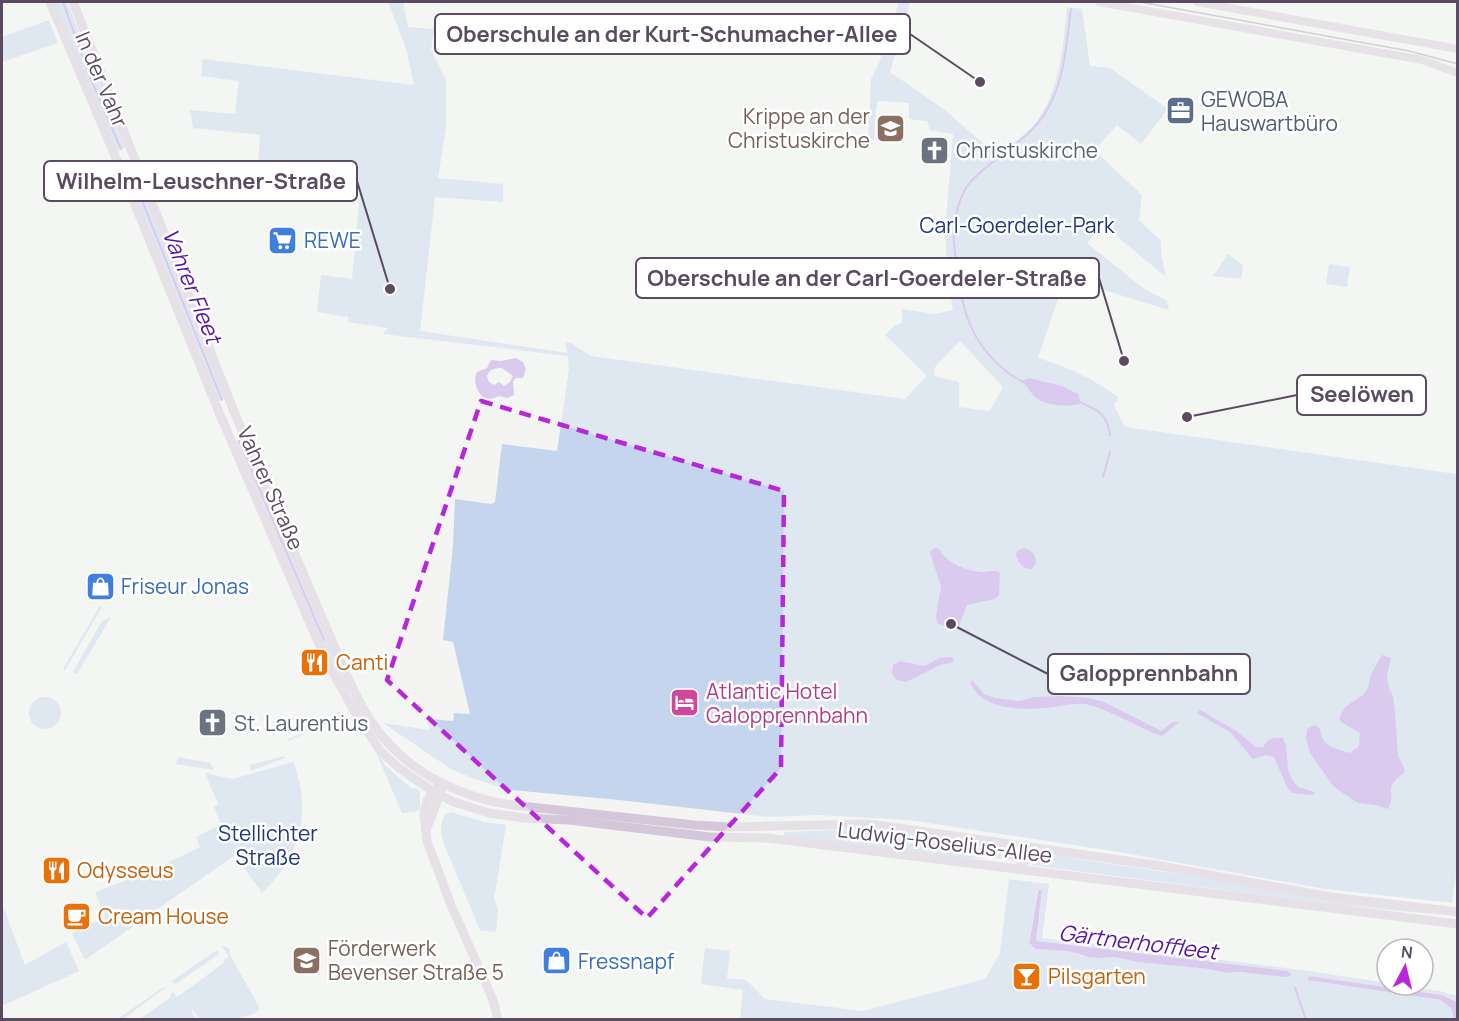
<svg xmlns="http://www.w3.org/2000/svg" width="1459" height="1021" font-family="Manrope,sans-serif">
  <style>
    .green { fill: #c6d5ee; fill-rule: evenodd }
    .water { fill: #bb95e9; fill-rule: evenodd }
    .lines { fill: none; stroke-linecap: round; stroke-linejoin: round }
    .stream { stroke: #bb95e9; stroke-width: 2 }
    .tertiary { stroke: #d4cbd9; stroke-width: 8 }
    .secondary { stroke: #d5c7da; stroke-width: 9 }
    .tram { stroke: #aaa2ac; stroke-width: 1.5 }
    .marked { fill: none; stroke: #b825dc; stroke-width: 4.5; stroke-dasharray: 12 8; stroke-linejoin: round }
    .labels { text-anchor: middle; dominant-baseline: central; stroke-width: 5; stroke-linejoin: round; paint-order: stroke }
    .street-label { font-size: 21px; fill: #5a4b60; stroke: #fff }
    .service-label { font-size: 21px; fill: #4e5e75; stroke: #fff; text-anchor: start }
    .education-label { font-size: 21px; fill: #785e54; stroke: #fff; text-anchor: end }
    .worship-label { font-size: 21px; fill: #5b616d; stroke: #fff; text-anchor: start }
    .park-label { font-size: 21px; fill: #1d3780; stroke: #fff }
    .shop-label { font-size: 21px; fill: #366cbe; stroke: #fff; text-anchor: start }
    .food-label { font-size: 21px; fill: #c56008; stroke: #fff; text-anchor: start }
    .hotel-label { font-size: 21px; fill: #b23c85; stroke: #fff; text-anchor: start }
    .water-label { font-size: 22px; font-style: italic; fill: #5714aa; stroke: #fff }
    .leader { fill: none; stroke: #5a4b60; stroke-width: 2 }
    .callout-dot { fill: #5a4b60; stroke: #fff; stroke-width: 2 }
    .callout { fill: #fff; stroke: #5a4b60; stroke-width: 2 }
    .callout-label { font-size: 22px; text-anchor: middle; font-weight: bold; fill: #5a4b60 }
  </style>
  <rect width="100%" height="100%" fill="#f4f5f3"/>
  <!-- green -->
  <g class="green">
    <path d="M 54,2 L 67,2 L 126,148 L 116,150 Z"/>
    <path d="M 388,2 L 403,2 L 408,27 L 434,29 L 431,50 L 446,80 L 446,127 L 438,178 L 503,184 L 503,202 L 435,197 L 420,331 L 567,353 L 565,342 L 571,343 L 591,356 L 905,399 L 927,376 L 885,335 L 894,326 L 902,323 L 902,309 L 934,314 L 953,310 L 948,281 L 945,232 L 953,134 L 930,130 L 927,121 L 909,119 L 909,103 L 878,101 L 876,108 L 874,140 L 868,139 L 871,79 L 879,63 L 899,2 L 910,2 L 890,72 L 941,107 L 998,156 C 1011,144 1030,132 1039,118 C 1061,85 1063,45 1067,7 L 1082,9 L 1090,66 L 1110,68 L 1168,109 L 1141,144 L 1117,125 L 1094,150 L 1142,195 L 1139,220 L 1161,241 L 1161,253 L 1166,277 L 1102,224 L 1087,243 L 1143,288 L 1167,301 L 1169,310 L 1065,278 L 1038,358 C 1068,367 1093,379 1118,397 L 1114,405 L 1125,427 L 1456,474 L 1458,861 L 1452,903 L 1325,889 L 1119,852 L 909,820 L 818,815 L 768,817 L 619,800 L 511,790 L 477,780 L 451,769 L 383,723 L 429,730 L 430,719 L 453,721 L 454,713 L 470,714 L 453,642 L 443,640 L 453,546 L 455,499 L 491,504 L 495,502 L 502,444 L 557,451 L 569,369 L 568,356 L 383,334 L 388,328 L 348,322 L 348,317 L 317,312 L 321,275 L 352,279 L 360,192 L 257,178 L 260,135 L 193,128 L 190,110 L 235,114 L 239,81 L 201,76 L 203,59 L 414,85 L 406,48 ZM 960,341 L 1003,387 L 990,411 L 959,407 L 959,382 L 934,376 L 935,367 Z"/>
    <path d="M 49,20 L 58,43 L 2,62 L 2,37 Z"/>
    <path d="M 139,181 L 226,398 L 218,401 L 130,184 Z"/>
    <path d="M 1228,254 L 1243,265 L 1241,279 L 1213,276 Z"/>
    <path d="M 1329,264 L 1350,267 L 1347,287 L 1326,284 Z"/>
    <path d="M 242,439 L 350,691 L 347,692 L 330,661 L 235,442 Z"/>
    <path d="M 100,606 L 102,607 L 65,670 L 63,669 Z"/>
    <path d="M 111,617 L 77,674 L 73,672 L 102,621 Z"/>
    <circle cx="45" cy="713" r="16"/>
    <path d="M 339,711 L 342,717 L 288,741 L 288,739 L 327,722 Z"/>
    <path d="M 284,756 L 285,758 L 250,771 L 250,765 Z"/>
    <path d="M 178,757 L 210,763 L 214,770 L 176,764 Z"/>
    <path d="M 378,757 L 380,757 L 385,765 L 412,789 L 415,788 L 420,791 L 420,811 L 402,813 Z"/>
    <path d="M 293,762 C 313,811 300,857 262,893 L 235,855 L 85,960 L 72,933 L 105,917 L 95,892 L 153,870 L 200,847 L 196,837 L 221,824 L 214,807 L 218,804 L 205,773 L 233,779 Z"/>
    <path d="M 451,812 L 484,822 L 506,825 L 494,899 L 498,909 L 496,932 L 480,930 L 444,844 C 441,832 439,825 445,814 Z"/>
    <path d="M 866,829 L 1020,849 L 1024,859 L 1017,861 L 989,857 L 964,859 L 784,836 L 784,832 Z"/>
    <path d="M 1038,853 L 1433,912 L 1433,914 L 1339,905 L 1031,865 Z"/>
    <path d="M 1009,879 L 1049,884 L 1042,938 L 1302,970 L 1387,983 L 1387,985 L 1440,991 L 1457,996 L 1458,1002 L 1442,995 L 1309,976 L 1308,980 L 1441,1000 L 1451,1008 L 1454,1019 L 740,1020 L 743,990 L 701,984 L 705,948 L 730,951 L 727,978 L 746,980 L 765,999 L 863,1011 L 985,979 L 1000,953 ZM 1037,890 L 1042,891 L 1036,940 L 1037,941 L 1288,971 L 1226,973 L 1209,969 L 1137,962 L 1115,957 L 1100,958 L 1078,955 L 1067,951 L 1036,949 L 1030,944 L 1030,940 Z"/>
    <path d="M 2,904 L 25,965 L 66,942 L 79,971 L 2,1006 Z"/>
    <path d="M 224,946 L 229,948 L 230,955 L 256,1001 L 260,1009 C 249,1021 218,1020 200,1019 L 193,1010 L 191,1012 L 197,1019 L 140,1019 L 171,997 L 170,995 L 173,992 L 177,997 L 225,962 L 224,960 L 229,956 L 222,947 Z"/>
    <path d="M 217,950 L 219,954 L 174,985 L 172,981 Z"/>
    <path d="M 164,987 L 165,988 L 123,1019 L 119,1018 Z"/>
  </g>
  <!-- water -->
  <g class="water">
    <path d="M 516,358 L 523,362 L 526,369 L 523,378 L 516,378 L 513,381 L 514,395 L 507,398 L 499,396 L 491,399 L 483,397 C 476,390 473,381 477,372 L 487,368 L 491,360 L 501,361 ZM 502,368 L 513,376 L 510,382 L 504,386 L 499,382 L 494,385 L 489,382 L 487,376 C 489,369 495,368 502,368 Z"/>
    <path d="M 1029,378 L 1062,386 L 1078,394 L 1081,403 C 1069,408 1044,406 1034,396 C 1029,391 1027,385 1021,381 Z"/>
    <path d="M 936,548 L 939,549 C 946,563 967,571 982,572 C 989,572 994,569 1000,573 L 999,595 L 995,599 L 967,605 L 959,626 L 947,627 L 937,623 L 936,617 L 941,586 L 930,553 L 933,549 Z"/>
    <path d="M 1024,548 C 1032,550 1036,555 1036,563 L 1032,569 C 1023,570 1018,563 1016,555 L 1017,551 Z"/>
    <path d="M 1382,655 L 1391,658 L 1387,676 L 1389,689 L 1393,696 L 1395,713 L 1398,756 L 1405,770 L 1404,773 C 1381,789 1398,792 1388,809 L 1376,805 L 1358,803 L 1334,787 L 1310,753 L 1306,739 L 1307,729 L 1315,725 L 1320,729 C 1322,747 1334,748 1350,753 L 1359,746 L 1360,733 L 1341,722 L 1339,718 L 1345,707 L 1363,695 L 1368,688 L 1371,674 Z"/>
    <path d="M 952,657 L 954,662 L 940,665 L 906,682 L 897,680 L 892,674 L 893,665 L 900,661 L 925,666 L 940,658 Z"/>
    <path d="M 972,680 L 984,694 L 995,698 L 1019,701 L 1034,697 L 1060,696 L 1090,698 L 1104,702 L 1161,731 L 1173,722 L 1179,722 L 1162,736 C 1138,728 1115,712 1090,705 C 1076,701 1058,707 1044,708 C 1019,710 980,709 970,682 Z"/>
    <path d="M 1200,710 L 1235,730 L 1256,747 L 1263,747 C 1268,738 1273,737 1283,738 L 1286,745 L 1288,770 L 1293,781 L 1298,787 L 1314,792 L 1314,795 L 1292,793 L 1287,787 L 1274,757 L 1266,755 L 1253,759 L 1230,732 L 1197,713 Z"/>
    <path d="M 1038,890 L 1042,890 L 1036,940 L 1037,941 L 1288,971 L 1292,975 L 1286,977 L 1240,972 L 1226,973 L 1209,969 L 1137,962 L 1115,957 L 1100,958 L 1089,957 L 1067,951 L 1036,949 L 1030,944 L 1030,940 Z"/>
    <path d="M 1309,976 L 1442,995 L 1457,1002 L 1457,1019 L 1454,1019 L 1451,1008 L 1441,1000 L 1308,980 Z"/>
  </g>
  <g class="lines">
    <!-- stream -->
    <g class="stream">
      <path d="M 63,2 L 90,77 L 121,149"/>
      <path d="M 135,183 L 222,400"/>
      <path d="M 1023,382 C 999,370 979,347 969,322 C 962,307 952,245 954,228 C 955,215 960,196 968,185 C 972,179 979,174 984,169 C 1006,150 1032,136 1047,110 C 1065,80 1066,43 1071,9"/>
      <path d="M 1079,402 C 1099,410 1107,414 1110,435"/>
      <path d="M 239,441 L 324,640"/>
      <path d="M 1103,477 L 1110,452"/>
      <path d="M 1295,988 L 1306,1020"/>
    </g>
    <!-- tertiary -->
    <g class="tertiary">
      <path d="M 1099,2 L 1422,60 L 1458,73"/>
      <path d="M 1197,2 L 1458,49"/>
    </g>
    <!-- secondary -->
    <g class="secondary">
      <path d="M 50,2 L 121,170 L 221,417 L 325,658 L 356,714 L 381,752 L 399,768 L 432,791 L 454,802 L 489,813 L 524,818 L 569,820 L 710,837 L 768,838 L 1458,924"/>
      <path d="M 73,2 L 235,414 L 347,676 C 357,697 367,718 382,736 C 414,775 463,798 512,805 L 694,825 L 729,827 L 870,824 L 1161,866 L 1331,897 L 1458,912"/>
      <path d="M 436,788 L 427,801 L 424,814 L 427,841 L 451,905 L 493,1000 L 498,1020"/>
      <path d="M 427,828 L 441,791"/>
      <path d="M 1017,869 L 1027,859 L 1025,846"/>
    </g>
    <!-- tram -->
    <path class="tram" d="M 1140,2 L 1409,51 L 1458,64"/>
  </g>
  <!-- marked area -->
  <path d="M0 0H1459V1021H0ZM 481,401 L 784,491 L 781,768 L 647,918 L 387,680 Z" fill="#f4f5f3" fill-opacity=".55" fill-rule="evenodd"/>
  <path class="marked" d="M 481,401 L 784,491 L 781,768 L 647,918 L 387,680 Z"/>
  <!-- icons -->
  <defs>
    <symbol id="office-square" viewBox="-11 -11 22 22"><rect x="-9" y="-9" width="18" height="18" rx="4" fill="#5c6f8a" stroke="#fff"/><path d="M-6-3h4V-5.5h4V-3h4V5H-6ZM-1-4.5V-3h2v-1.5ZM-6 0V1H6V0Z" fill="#fff"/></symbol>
    <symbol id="school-square" viewBox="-11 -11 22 22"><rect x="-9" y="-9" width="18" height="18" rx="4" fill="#8d6e63" stroke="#fff"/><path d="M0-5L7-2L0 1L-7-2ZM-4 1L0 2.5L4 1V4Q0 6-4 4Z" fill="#fff"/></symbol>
    <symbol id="church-square" viewBox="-11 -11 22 22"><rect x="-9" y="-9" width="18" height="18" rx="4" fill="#6b7280" stroke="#fff"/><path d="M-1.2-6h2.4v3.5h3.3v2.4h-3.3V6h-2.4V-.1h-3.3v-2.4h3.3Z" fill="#fff"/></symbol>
    <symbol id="supermarket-square" viewBox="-11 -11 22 22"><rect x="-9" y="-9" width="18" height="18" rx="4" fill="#3f7fe0" stroke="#fff"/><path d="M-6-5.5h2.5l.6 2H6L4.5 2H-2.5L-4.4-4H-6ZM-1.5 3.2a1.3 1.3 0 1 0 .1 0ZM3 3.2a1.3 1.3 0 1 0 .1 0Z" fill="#fff"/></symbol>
    <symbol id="shop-square" viewBox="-11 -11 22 22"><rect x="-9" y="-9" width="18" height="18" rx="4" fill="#3f7fe0" stroke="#fff"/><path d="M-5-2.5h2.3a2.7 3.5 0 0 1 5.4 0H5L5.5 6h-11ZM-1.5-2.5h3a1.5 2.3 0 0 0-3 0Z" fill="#fff"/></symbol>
    <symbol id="restaurant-square" viewBox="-11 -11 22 22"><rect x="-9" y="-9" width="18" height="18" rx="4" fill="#e8710a" stroke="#fff"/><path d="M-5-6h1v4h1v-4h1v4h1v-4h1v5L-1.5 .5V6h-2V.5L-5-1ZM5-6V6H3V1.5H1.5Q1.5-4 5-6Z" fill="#fff"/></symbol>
    <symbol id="hotel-square" viewBox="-11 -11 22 22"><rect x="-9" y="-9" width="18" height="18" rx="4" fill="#d1479c" stroke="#fff"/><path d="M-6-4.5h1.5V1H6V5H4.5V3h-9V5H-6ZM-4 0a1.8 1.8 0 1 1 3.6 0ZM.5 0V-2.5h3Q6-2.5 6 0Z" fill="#fff"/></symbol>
    <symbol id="cafe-square" viewBox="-11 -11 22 22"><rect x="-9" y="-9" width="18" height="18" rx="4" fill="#e8710a" stroke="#fff"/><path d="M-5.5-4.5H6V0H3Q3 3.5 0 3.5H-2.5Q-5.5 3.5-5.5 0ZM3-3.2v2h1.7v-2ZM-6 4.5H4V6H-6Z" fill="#fff"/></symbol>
    <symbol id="bar-square" viewBox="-11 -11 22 22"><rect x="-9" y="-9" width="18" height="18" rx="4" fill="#e8710a" stroke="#fff"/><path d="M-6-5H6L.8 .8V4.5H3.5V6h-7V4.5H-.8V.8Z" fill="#fff"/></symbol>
  </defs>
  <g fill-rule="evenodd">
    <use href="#office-square" x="1164" y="94" width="33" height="33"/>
    <use href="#school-square" x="874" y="112" width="33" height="33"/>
    <use href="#church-square" x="918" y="134" width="33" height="33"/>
    <use href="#supermarket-square" x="266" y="224" width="33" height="33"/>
    <use href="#shop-square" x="84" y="570" width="33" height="33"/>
    <use href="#restaurant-square" x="298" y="646" width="33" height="33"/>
    <use href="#hotel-square" x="668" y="686" width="33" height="33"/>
    <use href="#church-square" x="196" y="706" width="33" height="33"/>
    <use href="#restaurant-square" x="40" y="854" width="33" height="33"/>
    <use href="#cafe-square" x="60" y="900" width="33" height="33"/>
    <use href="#school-square" x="290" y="944" width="33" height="33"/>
    <use href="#shop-square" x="540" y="944" width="33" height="33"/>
    <use href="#bar-square" x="1010" y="960" width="33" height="33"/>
  </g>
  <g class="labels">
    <!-- street labels -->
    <g class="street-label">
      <text transform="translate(102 79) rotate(67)">In der Vahr</text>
      <text transform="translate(271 488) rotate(66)">Vahrer Straße</text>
      <text transform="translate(945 842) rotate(7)">Ludwig-Roselius-Allee</text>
    </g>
    <!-- service labels -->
    <g class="service-label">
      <text x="1201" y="99">GEWOBA<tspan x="1201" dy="24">Hauswartbüro</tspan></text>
    </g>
    <!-- education labels -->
    <g class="education-label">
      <text x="870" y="116">Krippe an der<tspan x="870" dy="24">Christuskirche</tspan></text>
      <text x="328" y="948" text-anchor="start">Förderwerk<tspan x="328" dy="24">Bevenser Straße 5</tspan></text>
    </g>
    <!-- worship labels -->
    <g class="worship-label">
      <text x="956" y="150">Christuskirche</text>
      <text x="234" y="723">St. Laurentius</text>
    </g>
    <!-- park labels -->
    <g class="park-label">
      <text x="1017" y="225">Carl-Goerdeler-Park</text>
      <text x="268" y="833">Stellichter<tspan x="268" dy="24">Straße</tspan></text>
    </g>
    <!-- shop labels -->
    <g class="shop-label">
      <text x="304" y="240">REWE</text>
      <text x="121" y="586">Friseur Jonas</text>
      <text x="578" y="961">Fressnapf</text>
    </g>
    <!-- food labels -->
    <g class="food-label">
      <text x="336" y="662">Canti</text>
      <text x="77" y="870">Odysseus</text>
      <text x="98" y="916">Cream House</text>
      <text x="1048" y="976">Pilsgarten</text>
    </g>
    <!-- hotel labels -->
    <g class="hotel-label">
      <text x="706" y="691">Atlantic Hotel<tspan x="706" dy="24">Galopprennbahn</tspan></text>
    </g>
    <!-- water labels -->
    <g class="water-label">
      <text transform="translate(192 286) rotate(68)">Vahrer Fleet</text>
      <text transform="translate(1138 942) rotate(7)">Gärtnerhoffleet</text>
    </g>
  </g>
  <!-- callouts -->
  <path class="leader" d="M980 82L910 34M390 289L357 181M1124 361L1099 278M1187 417L1297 395M951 624L1048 674"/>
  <g class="callout-dot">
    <circle cx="980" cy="82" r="6"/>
    <circle cx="390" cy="289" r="6"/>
    <circle cx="1124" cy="361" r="6"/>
    <circle cx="1187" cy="417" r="6"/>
    <circle cx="951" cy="624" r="6"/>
  </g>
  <g class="callout">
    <rect x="435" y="14" width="475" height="40" rx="6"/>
    <rect x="44" y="161" width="313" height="40" rx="6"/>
    <rect x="636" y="258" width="463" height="40" rx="6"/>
    <rect x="1297" y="375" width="129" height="40" rx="6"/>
    <rect x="1048" y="654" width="202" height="40" rx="6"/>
  </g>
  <g class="callout-label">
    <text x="672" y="42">Oberschule an der Kurt-Schumacher-Allee</text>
    <text x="201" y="189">Wilhelm-Leuschner-Straße</text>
    <text x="867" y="286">Oberschule an der Carl-Goerdeler-Straße</text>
    <text x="1362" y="402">Seelöwen</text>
    <text x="1149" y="681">Galopprennbahn</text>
  </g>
  <!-- border -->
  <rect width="1459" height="1021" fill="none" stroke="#5a4b60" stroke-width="6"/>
  <!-- north arrow -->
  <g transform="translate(1405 967) rotate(7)"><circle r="28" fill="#ffffff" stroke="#bdb7bf" stroke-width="1.5"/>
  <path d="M0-4.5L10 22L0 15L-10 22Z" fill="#b825dc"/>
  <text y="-9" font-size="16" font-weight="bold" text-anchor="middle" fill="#5a4b60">N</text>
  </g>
</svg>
